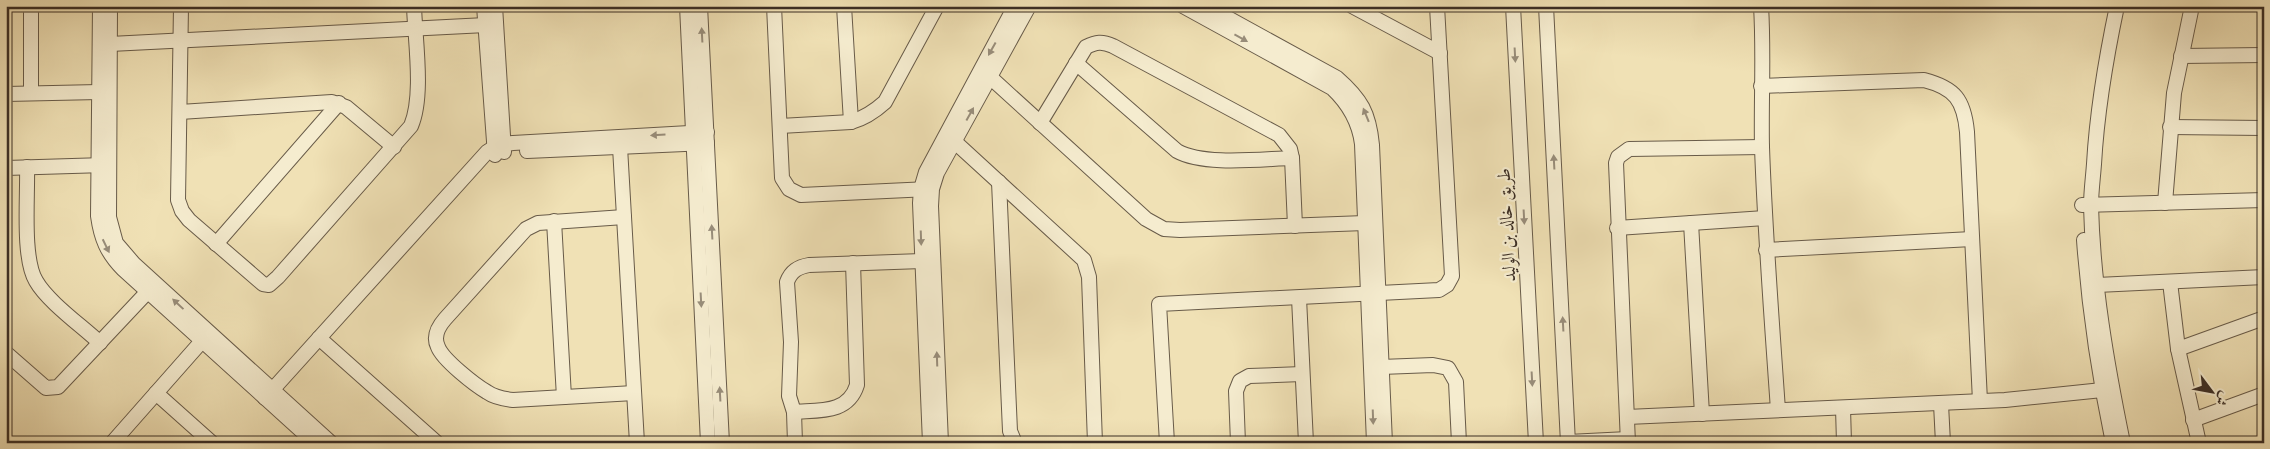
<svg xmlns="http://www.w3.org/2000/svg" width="2270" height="449" font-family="'Gentium Book Plus',Amiri,serif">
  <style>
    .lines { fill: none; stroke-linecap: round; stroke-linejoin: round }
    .minor-casing { stroke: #685b49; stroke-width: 16 }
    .minor { stroke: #f5eccf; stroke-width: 14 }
    .oneway { fill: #988d7a }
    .labels { text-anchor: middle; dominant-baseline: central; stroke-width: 4.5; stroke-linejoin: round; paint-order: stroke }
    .street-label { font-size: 18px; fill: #3b2e25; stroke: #f5eccf }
  </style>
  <rect width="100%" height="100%" fill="#f0e1b5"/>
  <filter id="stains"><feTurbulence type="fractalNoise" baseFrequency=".004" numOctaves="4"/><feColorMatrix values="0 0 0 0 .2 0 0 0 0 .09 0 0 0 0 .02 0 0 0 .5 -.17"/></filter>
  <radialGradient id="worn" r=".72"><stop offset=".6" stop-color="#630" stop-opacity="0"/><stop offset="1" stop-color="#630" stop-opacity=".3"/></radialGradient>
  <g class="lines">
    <defs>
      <g id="minor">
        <path d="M 100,6 L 98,216 C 101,238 107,253 123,269 L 315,443"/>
        <path d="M 110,6 L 109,217 L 116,243 L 134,264 L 331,443"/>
        <path d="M 181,6 L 178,200 L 182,211 L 189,220 L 263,284 L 269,285 L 278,277 L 411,126 C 424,96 415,40 414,6"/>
        <path d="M 484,6 L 495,155"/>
        <path d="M 495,6 L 504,152"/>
        <path d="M 687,6 L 708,443"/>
        <path d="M 700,6 L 722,443"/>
        <path d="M 774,6 L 782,178 L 789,189 L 801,195 L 929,189"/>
        <path d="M 844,6 L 851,122"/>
        <path d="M 1183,6 L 1332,88 C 1349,104 1359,121 1362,144 L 1374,443"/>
        <path d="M 1206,6 L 1337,78 C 1361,99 1369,113 1372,145 L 1385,443"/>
        <path d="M 1352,6 L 1440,53"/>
        <path d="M 1513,6 L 1536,443"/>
        <path d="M 1546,6 L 1568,443"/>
        <path d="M 1761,6 C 1764,53 1761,100 1762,147 C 1765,235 1772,323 1778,410"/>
        <path d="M 2117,6 C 2106,58 2097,111 2094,164 C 2093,178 2091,192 2091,206 C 2093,285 2107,365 2123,443"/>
        <path d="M 110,44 L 486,25"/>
        <path d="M 2181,56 L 2264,55"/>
        <path d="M 1076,63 L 1177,151 C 1204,166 1260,159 1292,158"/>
        <path d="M 990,77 L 1146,219 L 1164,229 L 1180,230 L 1365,223"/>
        <path d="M 1761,86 L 1924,80 C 1955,88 1964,100 1967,132 L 1980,401"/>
        <path d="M 31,93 L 31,6"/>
        <path d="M 6,94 L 99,92"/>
        <path d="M 180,112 L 332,102 L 346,107 L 394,147"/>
        <path d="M 1040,123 L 1086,47 C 1096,42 1102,41 1113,46 L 1279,135 L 1290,149 L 1292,158 L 1295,226"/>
        <path d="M 780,126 L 851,122 C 865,118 874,112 885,102 L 937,6"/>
        <path d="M 2170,127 L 2264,128"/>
        <path d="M 955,142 L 1084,260 L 1089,277 L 1095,443"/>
        <path d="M 620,147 L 637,443"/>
        <path d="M 527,151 L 707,143"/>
        <path d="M 27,167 C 28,196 22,258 36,281 C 48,302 82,326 100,343"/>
        <path d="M 6,168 L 105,165"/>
        <path d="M 999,182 L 1010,431 L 1015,443"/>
        <path d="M 2165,203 L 2174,93 L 2192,6"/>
        <path d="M 2082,205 L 2264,200"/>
        <path d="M 624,217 L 538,223 L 526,229 L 445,319 C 438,327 433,337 438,347 C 443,360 475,385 487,392 C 494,397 504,399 513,400 L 634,393"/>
        <path d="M 554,221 L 564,397"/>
        <path d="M 1691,223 L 1702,414"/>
        <path d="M 1617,228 L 1765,218"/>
        <path d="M 2084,240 C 2089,308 2099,376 2113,443"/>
        <path d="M 216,244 L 339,103"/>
        <path d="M 1766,250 L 1972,239"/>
        <path d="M 2170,282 L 2178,349 L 2199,443"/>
        <path d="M 2097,285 L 2264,277"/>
        <path d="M 1299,298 L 1306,443"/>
        <path d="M 319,338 L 437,443"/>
        <path d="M 2178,349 L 2264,318"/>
        <path d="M 6,353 L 46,388 L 58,387 L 153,286"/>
        <path d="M 1381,367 L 1433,365 L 1448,368 L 1456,382 L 1459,443"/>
        <path d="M 156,393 L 212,443"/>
        <path d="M 265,398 L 487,152 L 498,145 L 513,143 L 707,132"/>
        <path d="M 1941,404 L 1943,443"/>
        <path d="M 1843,408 L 1844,443"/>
        <path d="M 794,412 C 819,410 848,414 857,385 L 853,263"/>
        <path d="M 1627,417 L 2005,400 L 2112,389"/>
        <path d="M 2193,420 L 2264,394"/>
        <path d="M 1568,442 L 1628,439"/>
        <path d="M 112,443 L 202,341"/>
        <path d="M 795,443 L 794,412 L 789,396 L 791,342 L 787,282 C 791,271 798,267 809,265 L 922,261"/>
        <path d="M 930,443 L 920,203 L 921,189 L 926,172 L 1015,6"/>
        <path d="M 941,443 L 931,206 L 932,189 L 937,173 L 1029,6"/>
        <path d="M 1167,443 L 1159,304 L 1439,290 L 1447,285 L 1452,276 L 1437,6"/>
        <path d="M 1238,443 L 1236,391 L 1240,381 L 1249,376 L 1302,374"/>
        <path d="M 1628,443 L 1616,163 L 1618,157 L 1629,149 L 1762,147"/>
      </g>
    </defs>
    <!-- minor casing -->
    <use href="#minor" class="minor-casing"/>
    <!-- minor -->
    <use href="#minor" class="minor"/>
  </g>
  <!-- one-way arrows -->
  <defs><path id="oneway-solid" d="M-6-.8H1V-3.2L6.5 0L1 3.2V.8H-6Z" transform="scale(1.25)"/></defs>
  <g class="oneway">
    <use href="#oneway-solid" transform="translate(702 35) rotate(-93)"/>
    <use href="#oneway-solid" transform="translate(1241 38) rotate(29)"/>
    <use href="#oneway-solid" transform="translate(992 49) rotate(119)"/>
    <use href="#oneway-solid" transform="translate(1515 55) rotate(87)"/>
    <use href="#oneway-solid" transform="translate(970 114) rotate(-61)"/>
    <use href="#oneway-solid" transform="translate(1366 115) rotate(-112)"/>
    <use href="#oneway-solid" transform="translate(658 135) rotate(177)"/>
    <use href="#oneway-solid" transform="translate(1554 162) rotate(-93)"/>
    <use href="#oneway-solid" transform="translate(1524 217) rotate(87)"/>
    <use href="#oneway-solid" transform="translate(712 232) rotate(-93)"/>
    <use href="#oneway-solid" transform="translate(921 238) rotate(88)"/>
    <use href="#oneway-solid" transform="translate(106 246) rotate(64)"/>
    <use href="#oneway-solid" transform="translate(701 300) rotate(87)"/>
    <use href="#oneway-solid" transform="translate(178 304) rotate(-137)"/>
    <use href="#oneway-solid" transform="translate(1563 324) rotate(-93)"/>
    <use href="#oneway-solid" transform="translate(937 359) rotate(-92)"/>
    <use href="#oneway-solid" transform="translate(1532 379) rotate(87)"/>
    <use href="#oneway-solid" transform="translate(720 394) rotate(-93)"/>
    <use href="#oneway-solid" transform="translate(1373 417) rotate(88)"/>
  </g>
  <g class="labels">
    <!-- street labels -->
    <g class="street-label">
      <text transform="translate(1506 225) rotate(-93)">طريق خالد بن الوليد</text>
    </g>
  </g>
  <!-- margin -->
  <rect width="2270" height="449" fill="none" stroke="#f0e1b5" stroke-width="25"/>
  <rect x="8" y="8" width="2255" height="434" fill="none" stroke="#3b2e25" stroke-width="2.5"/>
  <rect x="12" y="12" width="2245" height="424" fill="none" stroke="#3b2e25"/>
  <!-- north arrow -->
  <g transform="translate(2212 392) rotate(122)" stroke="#f5eccf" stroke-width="4" paint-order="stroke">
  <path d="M0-4L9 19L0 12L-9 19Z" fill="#3b2e25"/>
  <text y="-8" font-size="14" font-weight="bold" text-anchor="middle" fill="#3b2e25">ش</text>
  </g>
  <rect width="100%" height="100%" filter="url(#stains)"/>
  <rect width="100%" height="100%" fill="url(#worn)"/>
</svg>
